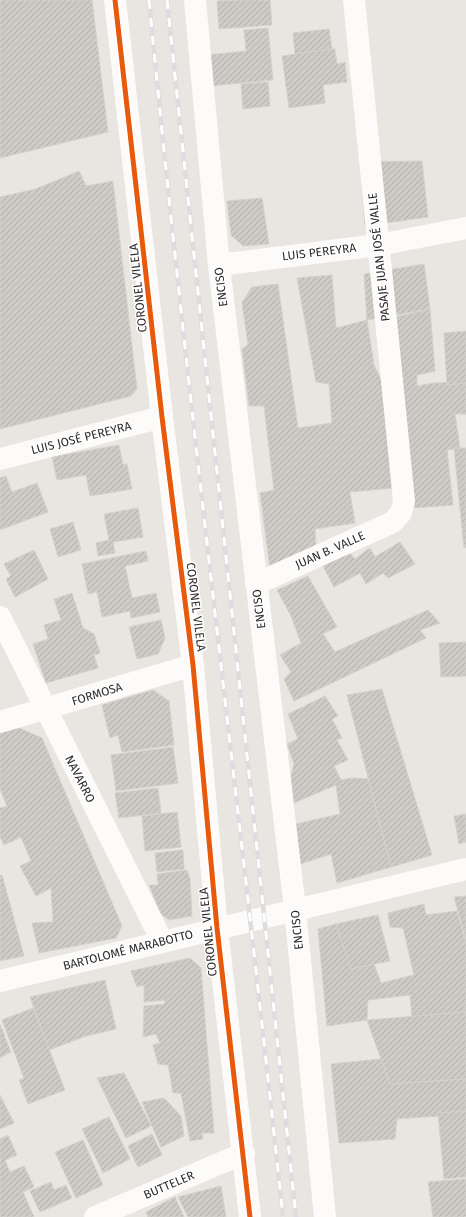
<svg xmlns="http://www.w3.org/2000/svg" width="466" height="1217" font-family="'Fira Sans',sans-serif">
  <style>
    .building { fill: url(#building-hatch); stroke: #d4d1cc }
    .lines { fill: none; stroke-linecap: round; stroke-linejoin: round }
    .minor { stroke: #fcfbfa; stroke-width: 22 }
    .rail-casing { stroke: #dddcde; stroke-width: 4.5 }
    .rail { stroke: #fff; stroke-width: 3; stroke-dasharray: 9; stroke-linecap: butt }
    .cycleway-casing { stroke: #fff; stroke-width: 8 }
    .cycleway { stroke: #e8590c; stroke-width: 5 }
    .labels { text-anchor: middle; dominant-baseline: central; stroke-width: 3; stroke-linejoin: round; paint-order: stroke }
    .street-label { font-size: 12px; fill: #2a2a2a; stroke: #fff }
  </style>
  <defs>
    <pattern id="building-hatch" width="6" height="6" patternUnits="userSpaceOnUse"><rect width="6" height="6" fill="#cecbc7"/><path d="M-1 1l2-2M0 6l6-6M5 7l2-2" fill="none" stroke="#b1aeab"/></pattern>
  </defs>
  <rect width="100%" height="100%" fill="#e9e5e0"/>
  <!-- building -->
  <g class="building">
    <path d="M 0,0 L 92,0 L 108,132 L 0,158 Z"/>
    <path d="M 235,0 L 270,0 L 272,25 L 219,29 L 217,1 Z"/>
    <path d="M 268,28 L 273,80 L 209,86 L 206,55 L 246,51 L 244,30 Z"/>
    <path d="M 329,29 L 332,49 L 295,54 L 293,33 Z"/>
    <path d="M 332,49 L 335,49 L 337,64 L 345,62 L 347,82 L 323,85 L 325,103 L 289,108 L 282,56 Z"/>
    <path d="M 268,82 L 270,106 L 243,109 L 241,84 Z"/>
    <path d="M 422,161 L 428,217 L 365,226 L 360,162 Z"/>
    <path d="M 79,171 L 86,186 L 113,181 L 137,389 L 131,396 L 0,429 L 0,197 L 36,189 Z"/>
    <path d="M 262,198 L 269,244 L 243,246 L 231,235 L 227,201 Z"/>
    <path d="M 424,264 L 430,309 L 367,320 L 364,274 Z"/>
    <path d="M 332,275 L 336,328 L 367,320 L 374,365 L 383,384 L 391,318 L 430,309 L 435,371 L 417,375 L 417,386 L 433,383 L 466,382 L 466,414 L 455,414 L 460,448 L 447,450 L 453,505 L 397,509 L 392,488 L 350,492 L 355,523 L 315,529 L 316,546 L 270,569 L 260,493 L 274,490 L 264,406 L 249,406 L 242,349 L 248,345 L 242,303 L 252,287 L 278,284 L 298,428 L 332,423 L 329,384 L 316,382 L 297,278 Z"/>
    <path d="M 466,331 L 466,383 L 447,385 L 444,333 Z"/>
    <path d="M 119,445 L 123,465 L 127,464 L 132,489 L 90,496 L 86,475 L 57,480 L 52,457 Z"/>
    <path d="M 460,448 L 466,448 L 466,547 L 464,548 L 454,449 Z"/>
    <path d="M 6,476 L 12,492 L 37,483 L 48,512 L 0,530 L 0,478 Z"/>
    <path d="M 138,508 L 143,537 L 113,542 L 115,553 L 98,556 L 96,543 L 109,540 L 104,514 Z"/>
    <path d="M 73,522 L 81,550 L 58,557 L 50,529 Z"/>
    <path d="M 400,542 L 415,564 L 388,578 L 383,573 L 366,584 L 360,573 L 334,587 L 323,566 L 349,552 L 355,559 L 370,548 L 375,557 Z"/>
    <path d="M 34,550 L 48,579 L 15,597 L 6,579 L 11,576 L 4,564 Z"/>
    <path d="M 146,551 L 148,561 L 125,566 L 132,598 L 156,593 L 160,612 L 131,618 L 130,611 L 102,617 L 97,592 L 88,594 L 82,564 Z"/>
    <path d="M 308,576 L 337,627 L 323,634 L 335,652 L 428,610 L 440,623 L 420,630 L 426,638 L 294,701 L 284,679 L 291,672 L 280,655 L 301,643 L 291,616 L 277,590 Z"/>
    <path d="M 72,593 L 83,628 L 94,634 L 100,653 L 94,655 L 98,668 L 46,683 L 33,644 L 48,639 L 44,625 L 61,620 L 54,599 Z"/>
    <path d="M 161,620 L 165,638 L 158,654 L 137,659 L 129,627 Z"/>
    <path d="M 466,642 L 466,676 L 441,677 L 439,643 Z"/>
    <path d="M 382,689 L 432,855 L 391,867 L 347,695 Z"/>
    <path d="M 153,690 L 169,701 L 174,745 L 122,752 L 118,735 L 110,738 L 102,705 Z"/>
    <path d="M 325,696 L 338,716 L 332,719 L 342,738 L 337,740 L 348,760 L 334,766 L 341,780 L 352,778 L 368,779 L 391,867 L 337,883 L 331,854 L 300,864 L 296,824 L 340,814 L 336,785 L 294,803 L 291,776 L 294,764 L 287,744 L 298,739 L 288,714 Z"/>
    <path d="M 17,727 L 42,738 L 122,926 L 116,938 L 39,953 L 32,923 L 53,922 L 51,888 L 36,896 L 20,866 L 31,861 L 21,837 L 4,845 L 0,837 L 0,808 L 7,806 L 0,789 L 0,732 Z"/>
    <path d="M 173,747 L 178,783 L 116,791 L 111,755 Z"/>
    <path d="M 158,788 L 161,813 L 119,818 L 115,793 Z"/>
    <path d="M 177,812 L 181,847 L 145,851 L 142,816 Z"/>
    <path d="M 466,814 L 466,842 L 459,844 L 454,816 Z"/>
    <path d="M 183,850 L 184,869 L 157,872 L 155,853 Z"/>
    <path d="M 187,870 L 190,878 L 192,916 L 169,920 L 161,914 L 149,885 L 158,885 L 157,874 Z"/>
    <path d="M 0,875 L 2,875 L 24,956 L 0,961 Z"/>
    <path d="M 466,896 L 466,940 L 454,897 Z"/>
    <path d="M 424,904 L 426,915 L 457,911 L 466,943 L 466,1012 L 412,1017 L 410,995 L 368,1000 L 367,1020 L 327,1026 L 318,929 L 336,924 L 351,969 L 374,964 L 381,983 L 414,975 L 403,928 L 390,927 L 388,913 Z"/>
    <path d="M 378,915 L 390,961 L 351,969 L 336,924 Z"/>
    <path d="M 190,958 L 201,968 L 214,1133 L 202,1133 L 203,1139 L 190,1141 L 181,1093 L 173,1093 L 168,1065 L 158,1064 L 153,1045 L 160,1043 L 156,1034 L 143,1037 L 144,1006 L 165,1004 L 164,1000 L 144,1002 L 144,985 L 137,987 L 131,971 Z"/>
    <path d="M 105,980 L 116,1029 L 86,1036 L 49,1050 L 30,997 Z"/>
    <path d="M 33,1008 L 65,1090 L 28,1104 L 19,1080 L 24,1078 L 2,1020 Z"/>
    <path d="M 466,1012 L 466,1079 L 390,1084 L 367,1020 Z"/>
    <path d="M 0,1024 L 11,1052 L 0,1058 Z"/>
    <path d="M 381,1059 L 390,1084 L 466,1079 L 466,1114 L 397,1119 L 395,1139 L 339,1143 L 331,1064 Z"/>
    <path d="M 124,1073 L 151,1126 L 126,1138 L 97,1078 Z"/>
    <path d="M 0,1095 L 14,1123 L 0,1129 Z"/>
    <path d="M 164,1098 L 181,1116 L 184,1136 L 161,1147 L 142,1102 Z"/>
    <path d="M 466,1111 L 466,1177 L 444,1179 L 438,1113 Z"/>
    <path d="M 109,1117 L 130,1159 L 103,1173 L 82,1129 Z"/>
    <path d="M 152,1134 L 162,1155 L 138,1167 L 128,1146 Z"/>
    <path d="M 8,1135 L 17,1155 L 5,1160 L 10,1172 L 24,1166 L 34,1187 L 23,1192 L 34,1217 L 0,1217 L 0,1139 Z"/>
    <path d="M 83,1140 L 103,1185 L 76,1198 L 55,1152 Z"/>
    <path d="M 466,1179 L 466,1217 L 433,1217 L 428,1182 Z"/>
    <path d="M 51,1182 L 54,1190 L 66,1185 L 72,1198 L 40,1212 L 30,1191 Z"/>
    <path d="M 221,1186 L 226,1217 L 188,1217 L 178,1197 Z"/>
    <path d="M 175,1197 L 184,1217 L 148,1217 L 146,1212 Z"/>
  </g>
  <g class="lines">
    <!-- minor -->
    <g class="minor">
      <path d="M 115,0 L 162,417 L 193,665 L 217,928 L 250,1217"/>
      <path d="M 195,0 L 219,265 L 295,909 L 325,1217"/>
      <path d="M 219,265 L 378,245 L 466,228"/>
      <path d="M 0,459 L 162,417"/>
      <path d="M 256,584 L 393,522 L 401,513 L 404,501 L 354,0"/>
      <path d="M 0,617 L 162,941"/>
      <path d="M 0,722 L 193,665"/>
      <path d="M 0,981 L 466,869"/>
      <path d="M 95,1217 L 244,1153"/>
    </g>
    <defs>
      <g id="rail">
        <path d="M 149,0 C 188,406 240,811 283,1217"/>
        <path d="M 167,0 L 296,1217"/>
      </g>
    </defs>
    <!-- rail casing -->
    <use href="#rail" class="rail-casing"/>
    <!-- rail -->
    <use href="#rail" class="rail"/>
    <defs>
      <path id="cycleway" d="M 115,0 L 162,417 L 193,665 L 217,928 L 250,1217"/>
    </defs>
    <!-- cycleway casing -->
    <use href="#cycleway" class="cycleway-casing"/>
    <!-- cycleway -->
    <use href="#cycleway" class="cycleway"/>
  </g>
  <g class="labels">
    <!-- street labels -->
    <g class="street-label">
      <text transform="translate(319 252) rotate(-7)">LUIS PEREYRA</text>
      <text transform="translate(379 257) rotate(-96)">PASAJE JUAN JOSÉ VALLE</text>
      <text transform="translate(221 287) rotate(-97)">ENCISO</text>
      <text transform="translate(138 288) rotate(-96)">CORONEL VILELA</text>
      <text transform="translate(81 438) rotate(-14)">LUIS JOSÉ PEREYRA</text>
      <text transform="translate(330 550) rotate(-24)">JUAN B. VALLE</text>
      <text transform="translate(196 607) rotate(83)">CORONEL VILELA</text>
      <text transform="translate(259 609) rotate(-97)">ENCISO</text>
      <text transform="translate(97 694) rotate(-17)">FORMOSA</text>
      <text transform="translate(80 779) rotate(63)">NAVARRO</text>
      <text transform="translate(297 930) rotate(-96)">ENCISO</text>
      <text transform="translate(208 932) rotate(-96)">CORONEL VILELA</text>
      <text transform="translate(128 950) rotate(-14)">BARTOLOMÉ MARABOTTO</text>
      <text transform="translate(169 1185) rotate(-23)">BUTTELER</text>
    </g>
  </g>
</svg>
